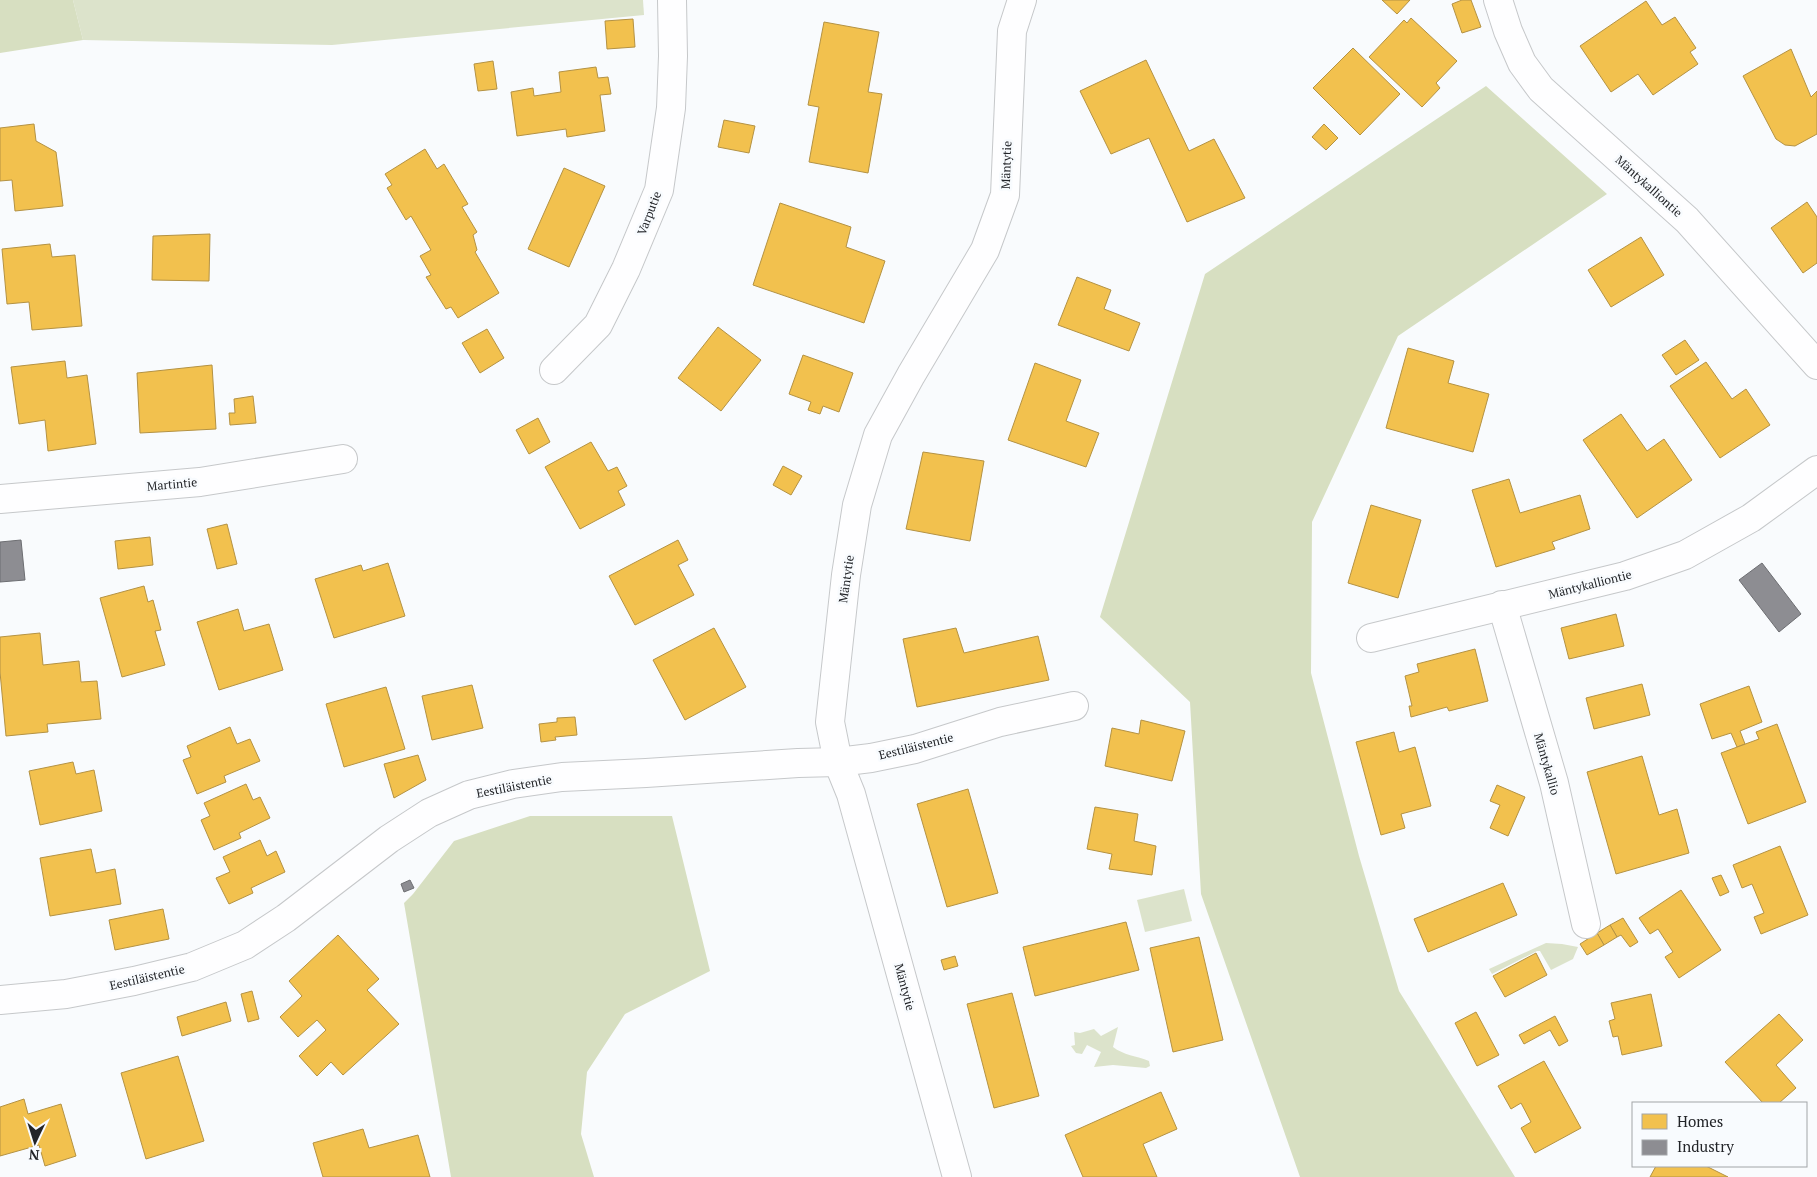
<svg xmlns="http://www.w3.org/2000/svg" width="1817" height="1177" font-family="'PT Serif',serif">
  <style>
    .green { fill: #dce3cb }
    .forest { fill: #d7dfc1 }
    .homes { fill: #f2c14e; stroke: #b49243 }
    .industry { fill: #8d8d92; stroke: #6d6e72 }
    .lines { fill: none; stroke-linecap: round; stroke-linejoin: round }
    .minor-casing { stroke: #c6c8ca; stroke-width: 30 }
    .minor { stroke: #fefeff; stroke-width: 28 }
    .labels { text-anchor: middle; dominant-baseline: central; stroke-width: 5; stroke-linejoin: round; paint-order: stroke }
    .street-label { font-size: 12px; fill: #222428; stroke: #f8fbfe }
  </style>
  <rect width="100%" height="100%" fill="#f9fbfd"/>
  <!-- green -->
  <g class="green">
    <path d="M 73,0 L 643,0 L 644,15 L 332,45 L 83,40 Z"/>
    <path d="M 1184,889 L 1192,921 L 1145,932 L 1137,900 Z"/>
    <path d="M 1546,943 L 1562,944 L 1578,947 L 1573,959 L 1551,970 L 1540,951 L 1537,951 L 1492,974 L 1489,969 Z"/>
    <path d="M 1118,1027 L 1113,1047 C 1123,1055 1137,1056 1149,1061 L 1150,1066 L 1146,1068 L 1113,1065 L 1094,1067 L 1101,1052 L 1087,1045 L 1082,1054 L 1076,1053 L 1071,1046 L 1075,1045 L 1074,1032 L 1080,1033 L 1094,1029 L 1101,1036 Z"/>
  </g>
  <!-- forest -->
  <g class="forest">
    <path d="M 0,0 L 73,0 L 83,40 L 0,53 Z"/>
    <path d="M 1486,86 L 1607,194 L 1398,336 L 1312,522 L 1311,673 L 1359,856 L 1399,991 L 1515,1177 L 1300,1177 L 1201,894 L 1190,702 L 1100,617 L 1205,274 Z"/>
    <path d="M 530,816 L 672,816 L 710,971 L 625,1014 L 587,1072 L 581,1134 L 594,1177 L 451,1177 L 404,903 L 413,894 L 454,841 Z"/>
  </g>
  <!-- homes -->
  <g class="homes">
    <path d="M 1382,0 L 1410,0 L 1397,14 Z"/>
    <path d="M 1462,0 L 1471,0 L 1481,27 L 1462,33 L 1452,4 Z"/>
    <path d="M 1646,1 L 1662,25 L 1675,17 L 1696,48 L 1690,52 L 1698,64 L 1653,95 L 1638,74 L 1611,92 L 1580,46 Z"/>
    <path d="M 1411,18 L 1457,61 L 1436,83 L 1440,88 L 1422,107 L 1369,57 L 1404,20 L 1407,23 Z"/>
    <path d="M 633,19 L 635,47 L 607,49 L 605,21 Z"/>
    <path d="M 824,22 L 879,32 L 868,92 L 882,94 L 868,173 L 809,162 L 819,107 L 808,105 Z"/>
    <path d="M 1353,48 L 1400,94 L 1360,135 L 1313,88 Z"/>
    <path d="M 1791,49 L 1811,97 L 1817,91 L 1817,134 L 1795,146 L 1785,145 L 1776,139 L 1743,76 Z"/>
    <path d="M 1146,60 L 1189,151 L 1214,139 L 1245,198 L 1187,222 L 1149,138 L 1111,154 L 1080,91 Z"/>
    <path d="M 493,61 L 497,89 L 478,91 L 474,64 Z"/>
    <path d="M 596,67 L 598,78 L 608,77 L 611,94 L 600,95 L 605,131 L 567,137 L 566,129 L 517,136 L 511,92 L 533,88 L 534,96 L 561,92 L 559,72 Z"/>
    <path d="M 724,120 L 755,126 L 749,153 L 718,147 Z"/>
    <path d="M 34,124 L 36,141 L 56,152 L 63,206 L 15,211 L 12,180 L 0,181 L 0,128 Z"/>
    <path d="M 1324,124 L 1338,138 L 1326,150 L 1312,137 Z"/>
    <path d="M 425,149 L 437,169 L 444,164 L 468,204 L 462,207 L 477,232 L 473,235 L 477,250 L 475,252 L 499,293 L 458,318 L 451,307 L 446,309 L 426,277 L 431,275 L 420,256 L 431,250 L 411,216 L 406,220 L 387,188 L 392,185 L 385,174 Z"/>
    <path d="M 564,168 L 605,186 L 569,267 L 528,249 Z"/>
    <path d="M 1807,202 L 1817,217 L 1817,263 L 1803,273 L 1771,228 Z"/>
    <path d="M 780,203 L 851,227 L 846,247 L 885,261 L 864,323 L 753,285 Z"/>
    <path d="M 210,234 L 209,281 L 152,280 L 153,236 Z"/>
    <path d="M 1641,237 L 1664,275 L 1611,307 L 1588,270 Z"/>
    <path d="M 50,244 L 52,257 L 75,255 L 82,326 L 32,330 L 29,302 L 7,304 L 2,249 Z"/>
    <path d="M 1077,277 L 1111,290 L 1104,309 L 1140,323 L 1129,351 L 1058,325 Z"/>
    <path d="M 718,327 L 761,360 L 721,411 L 678,378 Z"/>
    <path d="M 487,329 L 504,358 L 480,373 L 462,343 Z"/>
    <path d="M 1685,340 L 1699,360 L 1676,375 L 1662,355 Z"/>
    <path d="M 1408,348 L 1454,361 L 1448,383 L 1489,394 L 1473,452 L 1386,428 Z"/>
    <path d="M 803,355 L 853,373 L 839,412 L 823,406 L 820,414 L 808,410 L 811,402 L 789,394 Z"/>
    <path d="M 65,361 L 67,378 L 87,375 L 96,444 L 48,451 L 45,420 L 19,424 L 11,367 Z"/>
    <path d="M 1706,362 L 1732,399 L 1746,389 L 1770,425 L 1720,458 L 1670,386 Z"/>
    <path d="M 1035,363 L 1081,380 L 1066,421 L 1099,433 L 1086,467 L 1008,440 Z"/>
    <path d="M 212,365 L 216,429 L 140,433 L 137,373 Z"/>
    <path d="M 253,396 L 256,423 L 230,425 L 229,413 L 235,413 L 234,399 Z"/>
    <path d="M 1621,414 L 1647,451 L 1664,439 L 1692,480 L 1637,518 L 1583,440 Z"/>
    <path d="M 538,418 L 550,442 L 529,454 L 516,430 Z"/>
    <path d="M 591,442 L 608,471 L 617,467 L 627,486 L 618,491 L 625,505 L 580,529 L 545,467 Z"/>
    <path d="M 923,452 L 984,461 L 970,541 L 906,529 Z"/>
    <path d="M 783,466 L 802,476 L 791,495 L 773,485 Z"/>
    <path d="M 1509,479 L 1520,513 L 1580,495 L 1590,529 L 1552,542 L 1555,549 L 1496,567 L 1472,490 Z"/>
    <path d="M 1371,505 L 1421,520 L 1398,598 L 1348,583 Z"/>
    <path d="M 227,524 L 237,564 L 217,569 L 207,529 Z"/>
    <path d="M 150,537 L 153,565 L 118,569 L 115,541 Z"/>
    <path d="M 678,540 L 688,560 L 678,565 L 694,595 L 635,625 L 609,576 Z"/>
    <path d="M 388,563 L 405,616 L 334,638 L 315,579 L 361,565 L 363,571 Z"/>
    <path d="M 144,586 L 148,602 L 153,600 L 161,630 L 155,631 L 165,665 L 122,677 L 100,598 Z"/>
    <path d="M 238,609 L 244,631 L 269,624 L 283,670 L 219,690 L 197,622 Z"/>
    <path d="M 1616,614 L 1624,646 L 1569,659 L 1561,628 Z"/>
    <path d="M 714,628 L 746,687 L 685,720 L 653,660 Z"/>
    <path d="M 956,628 L 964,653 L 1038,636 L 1049,680 L 917,707 L 903,639 Z"/>
    <path d="M 40,633 L 43,665 L 79,661 L 81,682 L 97,681 L 101,719 L 47,724 L 48,732 L 6,736 L 0,672 L 0,637 Z"/>
    <path d="M 1475,649 L 1488,701 L 1449,711 L 1447,707 L 1411,717 L 1409,706 L 1412,706 L 1405,676 L 1419,672 L 1417,664 Z"/>
    <path d="M 1642,684 L 1650,715 L 1594,729 L 1586,698 Z"/>
    <path d="M 472,685 L 483,728 L 432,740 L 422,696 Z"/>
    <path d="M 1749,686 L 1762,722 L 1740,731 L 1745,744 L 1737,747 L 1731,733 L 1712,739 L 1700,704 Z"/>
    <path d="M 386,687 L 405,749 L 344,767 L 326,704 Z"/>
    <path d="M 575,717 L 577,735 L 555,737 L 556,740 L 541,742 L 539,724 L 557,722 L 557,718 Z"/>
    <path d="M 1141,720 L 1185,731 L 1172,781 L 1105,766 L 1112,728 L 1139,734 Z"/>
    <path d="M 1777,724 L 1806,802 L 1748,824 L 1721,753 L 1759,739 L 1756,732 Z"/>
    <path d="M 230,727 L 237,744 L 250,739 L 260,761 L 224,776 L 226,782 L 197,794 L 183,760 L 191,757 L 187,746 Z"/>
    <path d="M 1394,732 L 1399,752 L 1415,747 L 1431,806 L 1401,814 L 1405,828 L 1381,835 L 1356,742 Z"/>
    <path d="M 418,755 L 426,780 L 394,798 L 384,764 Z"/>
    <path d="M 1642,756 L 1659,815 L 1677,809 L 1689,853 L 1616,874 L 1587,772 Z"/>
    <path d="M 73,762 L 76,774 L 94,770 L 102,811 L 40,825 L 29,771 Z"/>
    <path d="M 246,784 L 253,800 L 260,797 L 270,818 L 239,833 L 241,838 L 214,850 L 201,820 L 210,816 L 204,803 Z"/>
    <path d="M 1497,785 L 1525,797 L 1508,836 L 1490,828 L 1500,805 L 1490,801 Z"/>
    <path d="M 968,789 L 998,893 L 947,907 L 917,804 Z"/>
    <path d="M 1095,807 L 1138,814 L 1134,841 L 1156,846 L 1152,875 L 1109,869 L 1112,854 L 1087,849 Z"/>
    <path d="M 260,840 L 267,856 L 276,851 L 285,872 L 251,888 L 253,893 L 229,904 L 216,878 L 230,872 L 223,857 Z"/>
    <path d="M 1780,846 L 1808,915 L 1761,934 L 1754,917 L 1764,913 L 1752,884 L 1742,888 L 1733,865 Z"/>
    <path d="M 91,849 L 96,873 L 115,869 L 121,904 L 50,916 L 40,858 Z"/>
    <path d="M 1721,875 L 1729,892 L 1720,896 L 1712,878 Z"/>
    <path d="M 1503,883 L 1517,915 L 1428,952 L 1414,919 Z"/>
    <path d="M 1681,890 L 1721,950 L 1679,978 L 1665,957 L 1673,952 L 1658,929 L 1650,934 L 1639,918 Z"/>
    <path d="M 163,909 L 169,939 L 115,950 L 109,920 Z"/>
    <path d="M 1623,918 L 1638,942 L 1630,947 L 1621,935 L 1617,937 L 1610,925 Z"/>
    <path d="M 1126,922 L 1139,970 L 1035,996 L 1023,947 Z"/>
    <path d="M 1610,925 L 1617,937 L 1604,945 L 1597,933 Z"/>
    <path d="M 1597,933 L 1604,945 L 1587,955 L 1580,944 Z"/>
    <path d="M 338,935 L 379,979 L 367,990 L 399,1024 L 343,1075 L 331,1062 L 317,1076 L 299,1056 L 326,1030 L 317,1020 L 298,1037 L 280,1017 L 302,996 L 289,981 Z"/>
    <path d="M 1199,937 L 1223,1040 L 1173,1052 L 1150,948 Z"/>
    <path d="M 1536,953 L 1547,975 L 1505,997 L 1493,976 Z"/>
    <path d="M 955,956 L 958,966 L 944,970 L 941,960 Z"/>
    <path d="M 252,991 L 259,1019 L 248,1022 L 241,994 Z"/>
    <path d="M 1012,993 L 1039,1096 L 994,1108 L 967,1004 Z"/>
    <path d="M 1651,994 L 1662,1046 L 1622,1055 L 1618,1036 L 1613,1037 L 1609,1021 L 1615,1019 L 1611,1003 Z"/>
    <path d="M 226,1002 L 231,1021 L 182,1036 L 177,1017 Z"/>
    <path d="M 1476,1012 L 1499,1055 L 1477,1066 L 1455,1023 Z"/>
    <path d="M 1779,1014 L 1803,1040 L 1776,1065 L 1796,1088 L 1779,1103 L 1763,1103 L 1725,1062 Z"/>
    <path d="M 1555,1016 L 1568,1041 L 1559,1046 L 1550,1030 L 1524,1044 L 1519,1035 Z"/>
    <path d="M 178,1056 L 204,1141 L 146,1159 L 121,1073 Z"/>
    <path d="M 1544,1061 L 1581,1128 L 1535,1153 L 1521,1128 L 1531,1122 L 1521,1103 L 1511,1109 L 1498,1086 Z"/>
    <path d="M 1161,1092 L 1177,1129 L 1143,1144 L 1157,1177 L 1083,1177 L 1065,1135 Z"/>
    <path d="M 24,1099 L 28,1114 L 61,1104 L 76,1156 L 45,1166 L 39,1145 L 0,1156 L 0,1107 Z"/>
    <path d="M 363,1129 L 369,1148 L 418,1135 L 430,1177 L 323,1177 L 313,1143 Z"/>
    <path d="M 1656,1166 L 1706,1166 L 1728,1177 L 1650,1177 Z"/>
  </g>
  <!-- industry -->
  <g class="industry">
    <path d="M 21,540 L 25,580 L 0,582 L 0,542 Z"/>
    <path d="M 1762,563 L 1801,614 L 1779,632 L 1739,580 Z"/>
    <path d="M 410,880 L 414,888 L 404,892 L 401,884 Z"/>
  </g>
  <g class="lines">
    <defs>
      <g id="minor">
        <path d="M 1498,0 L 1508,31 L 1522,63 L 1541,89 L 1687,220 L 1817,365"/>
        <path d="M 554,370 L 598,325 L 626,269 L 659,190 L 671,108 L 673,56 L 672,0"/>
        <path d="M 0,499 L 200,482 L 343,459"/>
        <path d="M 1502,605 L 1554,783 L 1586,924"/>
        <path d="M 1371,638 L 1625,576 L 1685,555 L 1751,518 L 1817,470"/>
        <path d="M 0,1000 L 66,994 L 134,981 L 192,967 L 245,945 L 286,918 L 389,839 L 429,813 L 469,795 L 513,784 L 562,777 L 646,773 L 798,763 L 838,762 L 871,758 L 915,749 L 1000,722 L 1074,706"/>
        <path d="M 957,1177 L 851,794 L 838,762 L 830,722 L 846,575 L 857,505 L 878,435 L 911,375 L 985,250 L 1005,195 L 1012,31 L 1022,0"/>
      </g>
    </defs>
    <!-- minor casing -->
    <use href="#minor" class="minor-casing"/>
    <!-- minor -->
    <use href="#minor" class="minor"/>
  </g>
  <g class="labels">
    <!-- street labels -->
    <g class="street-label">
      <text transform="translate(1006 165) rotate(-88)">Mäntytie</text>
      <text transform="translate(1649 186) rotate(42)">Mäntykalliontie</text>
      <text transform="translate(649 213) rotate(-69)">Varputie</text>
      <text transform="translate(172 484) rotate(-5)">Martintie</text>
      <text transform="translate(846 579) rotate(-82)">Mäntytie</text>
      <text transform="translate(1590 584) rotate(-14)">Mäntykalliontie</text>
      <text transform="translate(916 746) rotate(-14)">Eestiläistentie</text>
      <text transform="translate(1547 764) rotate(74)">Mäntykallio</text>
      <text transform="translate(514 786) rotate(-11)">Eestiläistentie</text>
      <text transform="translate(147 977) rotate(-13)">Eestiläistentie</text>
      <text transform="translate(905 987) rotate(75)">Mäntytie</text>
    </g>
  </g>
  <!-- legend -->
  <rect x="1632" y="1102" width="175" height="65" fill="#f8fbfe" stroke="#a2a5a8"/>
  <rect x="1642" y="1114" width="25" height="15" fill="#f2c14e" stroke="#a2a5a8"/>
  <text x="1677" y="1127" font-size="15" fill="#222428">Homes</text>
  <rect x="1642" y="1140" width="25" height="15" fill="#8d8d92" stroke="#a2a5a8"/>
  <text x="1677" y="1152" font-size="15" fill="#222428">Industry</text>
  <!-- north arrow -->
  <g transform="translate(35 1142) rotate(184)" stroke="#f8fbfe" stroke-width="4" paint-order="stroke">
  <path d="M0-4L9 19L0 12L-9 19Z" fill="#222428"/>
  <text y="-8" font-size="14" font-weight="bold" text-anchor="middle" fill="#222428">N</text>
  </g>
</svg>
